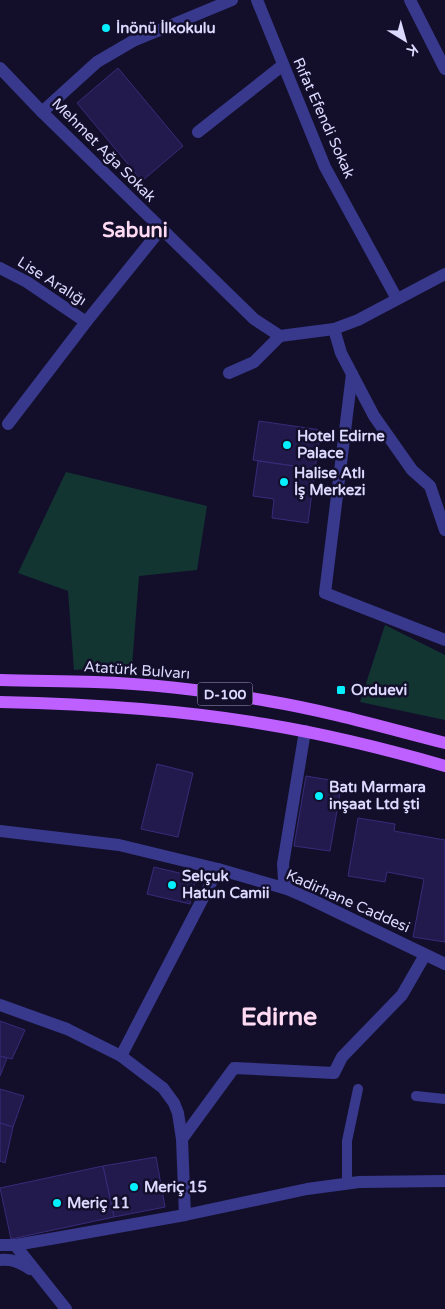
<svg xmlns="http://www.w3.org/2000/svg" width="445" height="1309" font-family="'Varela Round',sans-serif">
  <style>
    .green { fill: #123532 }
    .building { fill: #221a4d; stroke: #382b7a }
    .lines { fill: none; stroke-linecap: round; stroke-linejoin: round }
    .service { stroke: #38398c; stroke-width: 10 }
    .minor { stroke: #38398c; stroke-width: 12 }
    .tertiary { stroke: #38398c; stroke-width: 12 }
    .primary { stroke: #bd60ff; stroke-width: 12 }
    .poi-dot { fill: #05f0ff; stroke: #130f2b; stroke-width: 2 }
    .labels { text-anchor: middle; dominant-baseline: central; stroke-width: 5; stroke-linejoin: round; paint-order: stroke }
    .shield { fill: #130f2b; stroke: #a09cbf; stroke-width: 1 }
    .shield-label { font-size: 14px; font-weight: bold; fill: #dcd9ff }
    .poi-label { font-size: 15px; font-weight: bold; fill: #dcd9ff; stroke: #130f2b; text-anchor: start }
    .street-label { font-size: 15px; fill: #dcd9ff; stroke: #130f2b }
    .district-label { font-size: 20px; font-weight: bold; fill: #ffdbf3; stroke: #130f2b }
    .town-label { font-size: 25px; font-weight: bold; fill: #ffdbf3; stroke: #130f2b }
  </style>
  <rect width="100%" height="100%" fill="#130f2b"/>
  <!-- green -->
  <g class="green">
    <path d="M 66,472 L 207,506 L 197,570 L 139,576 L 132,666 L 74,670 L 68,591 L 18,573 Z"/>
    <path d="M 385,625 L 445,655 L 445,720 L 360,702 Z"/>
  </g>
  <!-- building -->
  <g class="building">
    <path d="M 118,68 L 183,146 L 142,181 L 77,103 Z"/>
    <path d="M 259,421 L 321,430 L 315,469 L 253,460 Z"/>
    <path d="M 258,461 L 315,469 L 308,523 L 272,518 L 274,499 L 253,496 Z"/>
    <path d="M 157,764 L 193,773 L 178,837 L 141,829 Z"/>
    <path d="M 306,776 L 342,782 L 330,851 L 294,846 Z"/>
    <path d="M 358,818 L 395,824 L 394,831 L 445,840 L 445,942 L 413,937 L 424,879 L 387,872 L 385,882 L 348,876 Z"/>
    <path d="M 154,867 L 196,877 L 190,904 L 147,894 Z"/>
    <path d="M 0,1021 L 25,1030 L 12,1059 L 0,1056 Z"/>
    <path d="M 0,1056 L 7,1058 L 0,1076 Z"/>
    <path d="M 0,1089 L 24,1096 L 13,1127 L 0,1123 Z"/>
    <path d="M 0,1123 L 13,1127 L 5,1163 L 0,1161 Z"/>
    <path d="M 156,1157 L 165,1207 L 114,1217 L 103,1166 Z"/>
    <path d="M 103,1166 L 114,1217 L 11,1239 L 0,1188 Z"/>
  </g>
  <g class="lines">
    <!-- service -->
    <g class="service">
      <path d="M 416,1096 L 445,1099"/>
      <path d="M 347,1183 L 347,1141 L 358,1089"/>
    </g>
    <!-- minor -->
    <g class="minor">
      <path d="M 257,0 L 325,167 L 397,299"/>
      <path d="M 410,0 L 445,69"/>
      <path d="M 0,68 L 42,112 L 254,319 L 280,336 L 334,329 L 358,320 L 445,274"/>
      <path d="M 42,112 L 97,62 L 133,41 L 232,0"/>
      <path d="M 198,132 L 283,65"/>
      <path d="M 0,268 L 27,282 L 86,322"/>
      <path d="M 334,329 L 341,353 L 374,416 L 412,470 L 430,486 L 445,530"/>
      <path d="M 229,373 L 254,362 L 280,336"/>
      <path d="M 352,374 L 325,593 L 445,640"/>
      <path d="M 8,424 L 86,322 L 161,229"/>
      <path d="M 287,889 L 284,880 L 283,864 L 305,731"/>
      <path d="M 0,1005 L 67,1029 L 121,1056 L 163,1088 L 174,1103 L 178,1113 L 182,1139 L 185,1215"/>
      <path d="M 121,1056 L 218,869"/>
      <path d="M 182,1139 L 234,1068 L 334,1073 L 342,1057 L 402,995 L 425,955"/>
      <path d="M 0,1245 L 15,1245 L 56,1238 L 185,1215 L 307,1189 L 359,1182 L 445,1181"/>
      <path d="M 15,1245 L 66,1309"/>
      <path d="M 0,1260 C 12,1259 20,1262 30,1269"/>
    </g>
    <!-- tertiary -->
    <path class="tertiary" d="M 0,831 L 119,845 L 218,869 L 287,889 L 308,898 L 445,964"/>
    <!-- primary -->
    <g class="primary">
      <path d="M 0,680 C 32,681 63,681 95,682 C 153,684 211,691 268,701 C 328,711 386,728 445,743"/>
      <path d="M 0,702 C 88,704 177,709 264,724 C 325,734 386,749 445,766"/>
    </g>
  </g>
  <!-- markers -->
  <g class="poi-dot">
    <circle cx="106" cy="28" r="5"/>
    <circle cx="287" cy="445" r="5"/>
    <circle cx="284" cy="482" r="5"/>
    <rect x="336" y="685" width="10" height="10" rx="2.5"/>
    <circle cx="319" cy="796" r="5"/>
    <circle cx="172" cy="885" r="5"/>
    <circle cx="134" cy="1187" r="5"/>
    <circle cx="57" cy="1203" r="5"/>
  </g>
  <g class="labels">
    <!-- shield labels -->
    <rect class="shield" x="197.5" y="682.5" width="55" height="23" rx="4"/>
    <g class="shield-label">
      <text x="225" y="694">D-100</text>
    </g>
    <!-- poi labels -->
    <g class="poi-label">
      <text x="116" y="28">İnönü İlkokulu</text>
      <text x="297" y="436">Hotel Edirne<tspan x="297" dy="17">Palace</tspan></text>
      <text x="294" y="473">Halise Atlı<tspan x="294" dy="17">İş Merkezi</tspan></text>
      <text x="351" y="690">Orduevi</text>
      <text x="329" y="787">Batı Marmara<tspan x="329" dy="17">inşaat Ltd şti</tspan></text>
      <text x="182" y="876">Selçuk<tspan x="182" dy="17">Hatun Camii</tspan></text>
      <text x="144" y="1187">Meriç 15</text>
      <text x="67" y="1203">Meriç 11</text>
    </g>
    <!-- street labels -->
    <g class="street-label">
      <text transform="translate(324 118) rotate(66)">Rıfat Efendi Sokak</text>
      <text transform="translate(104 150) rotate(45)">Mehmet Ağa Sokak</text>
      <text transform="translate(52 281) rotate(32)">Lise Aralığı</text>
      <text transform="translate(137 670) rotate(4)">Atatürk Bulvarı</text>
      <text transform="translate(348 901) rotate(24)">Kadirhane Caddesi</text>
    </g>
    <!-- district labels -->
    <g class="district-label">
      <text x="135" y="231">Sabuni</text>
    </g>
    <!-- town labels -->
    <g class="town-label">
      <text x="279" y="1017">Edirne</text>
    </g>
  </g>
  <!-- north arrow -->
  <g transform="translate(405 40) rotate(143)" stroke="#130f2b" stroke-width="4" paint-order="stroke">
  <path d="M0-4L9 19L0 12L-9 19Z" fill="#dcd9ff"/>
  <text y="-8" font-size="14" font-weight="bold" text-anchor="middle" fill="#dcd9ff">K</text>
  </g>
</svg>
